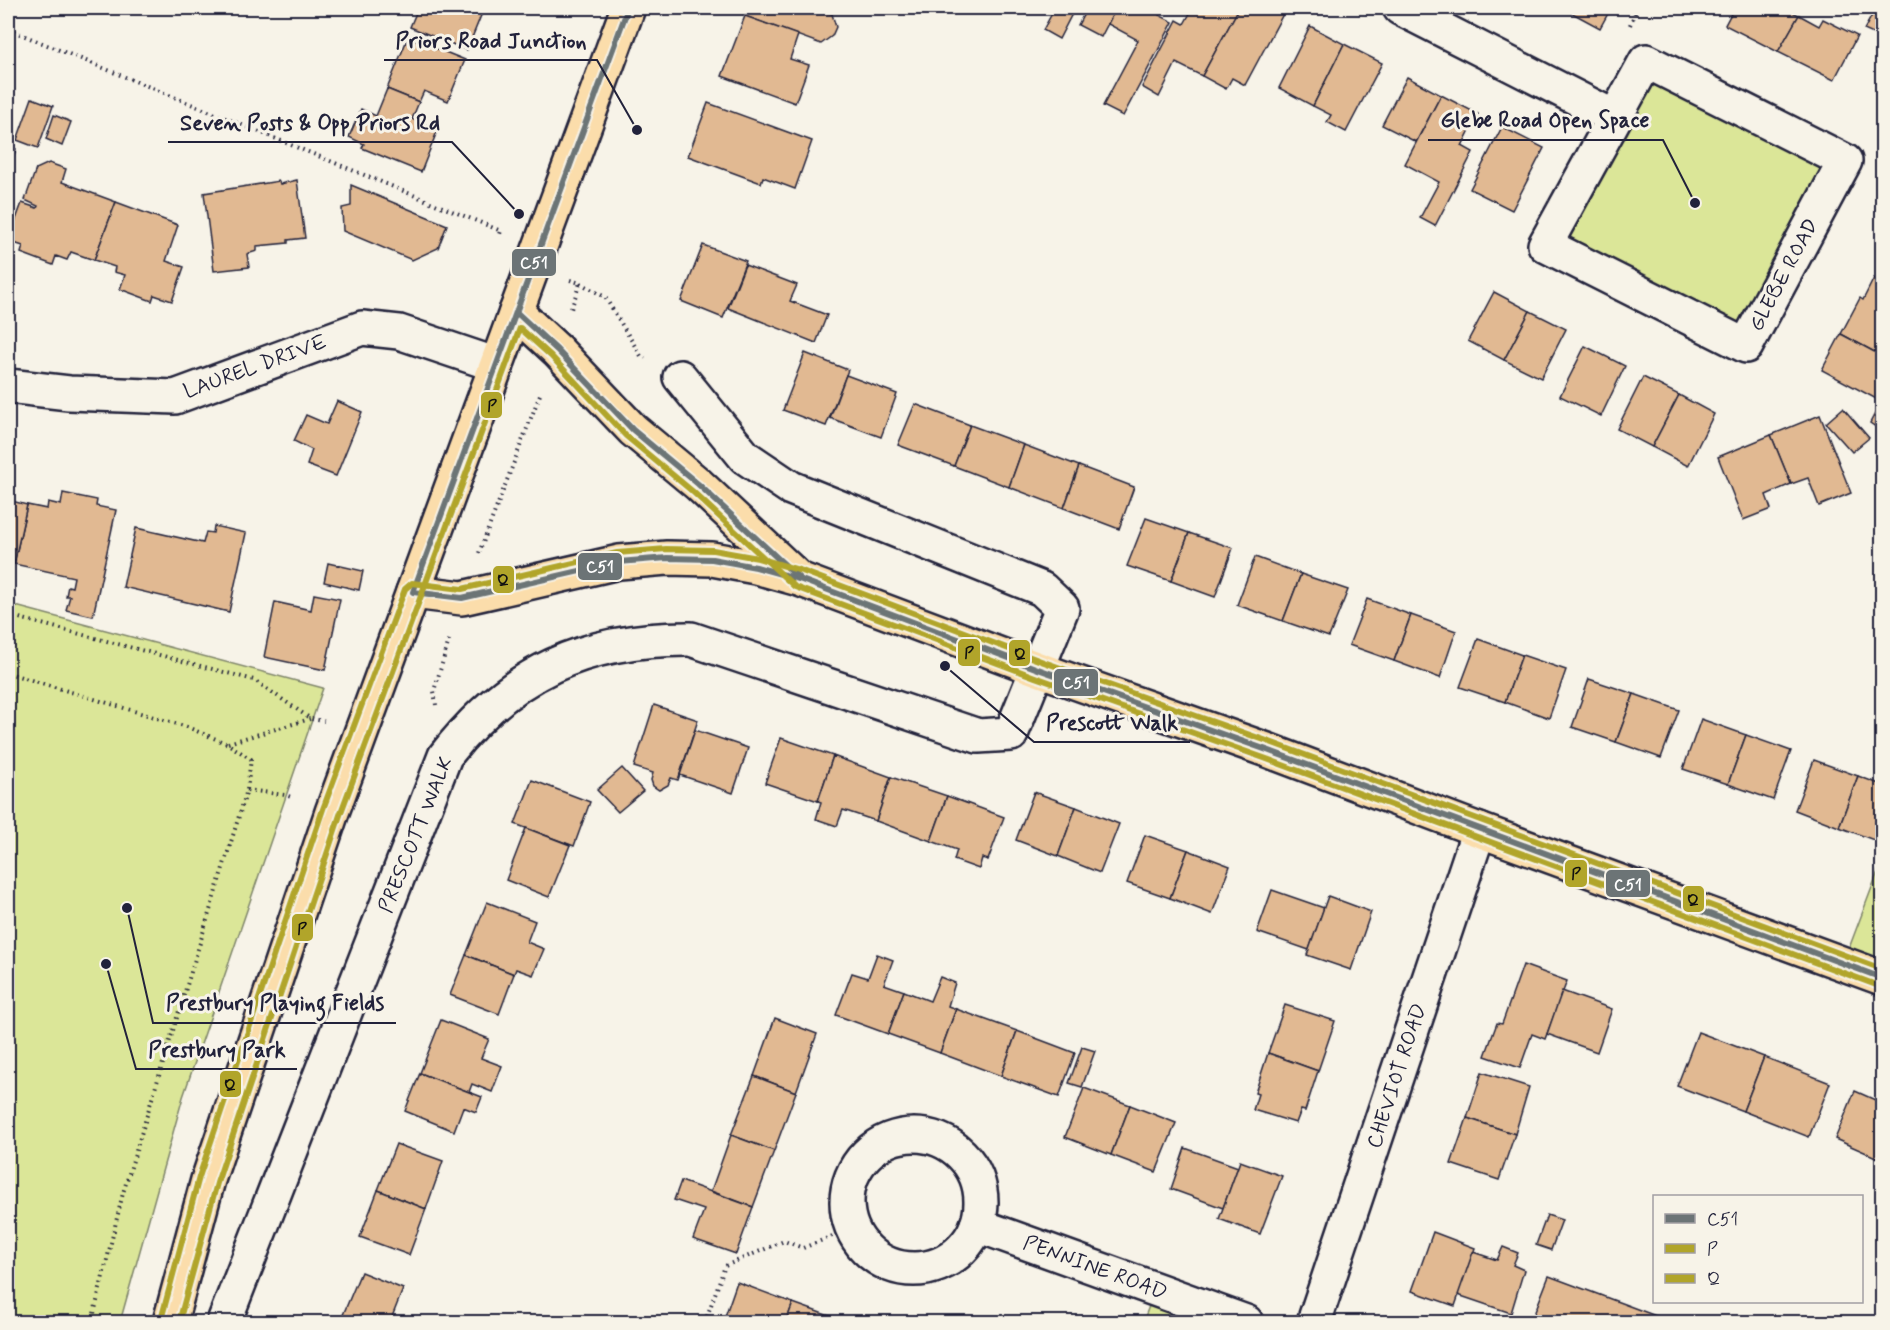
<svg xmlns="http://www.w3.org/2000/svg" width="1890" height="1330" font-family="Mynerve,sans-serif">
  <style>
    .green { fill: #dbe698; stroke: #7e846a; stroke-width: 1.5 }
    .building { fill: #e1b992; stroke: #22223b; stroke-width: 1.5 }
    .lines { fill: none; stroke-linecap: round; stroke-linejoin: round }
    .minor-casing { stroke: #22223b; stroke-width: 38 }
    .major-casing { stroke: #22223b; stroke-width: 38 }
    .path { stroke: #22223b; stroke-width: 4; stroke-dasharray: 1.5 4.5; stroke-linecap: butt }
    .minor { stroke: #f7f3e8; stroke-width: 33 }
    .major { stroke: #fbddab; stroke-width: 33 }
    .bus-1-casing { stroke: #f7f3e8; stroke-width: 10 }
    .bus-2-casing { stroke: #f7f3e8; stroke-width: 10 }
    .bus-3-casing { stroke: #f7f3e8; stroke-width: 10 }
    .bus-1 { stroke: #6c7476; stroke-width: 6 }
    .bus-2 { stroke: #b1a52a; stroke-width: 6 }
    .bus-3 { stroke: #b1a52a; stroke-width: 6 }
    .labels { text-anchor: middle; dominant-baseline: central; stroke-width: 6; stroke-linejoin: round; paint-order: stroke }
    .street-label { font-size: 21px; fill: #22223b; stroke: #f7f3e8 }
    .leader { fill: none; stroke: #22223b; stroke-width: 2 }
    .callout-dot { fill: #22223b; stroke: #f7f3e8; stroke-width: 2 }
    .callout-label { font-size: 22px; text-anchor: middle; font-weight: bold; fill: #22223b; stroke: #f7f3e8; stroke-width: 6; stroke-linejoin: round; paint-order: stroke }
    .line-badge { stroke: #f7f3e8; stroke-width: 2 }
    .badge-label { font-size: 16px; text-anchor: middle; font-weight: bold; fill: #fff }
    .pale-badge-label { font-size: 16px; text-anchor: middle; font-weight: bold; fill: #111 }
  </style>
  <rect width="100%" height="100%" fill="#f7f3e8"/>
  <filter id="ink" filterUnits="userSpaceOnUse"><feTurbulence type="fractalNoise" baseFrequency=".0167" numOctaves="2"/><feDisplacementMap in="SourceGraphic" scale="12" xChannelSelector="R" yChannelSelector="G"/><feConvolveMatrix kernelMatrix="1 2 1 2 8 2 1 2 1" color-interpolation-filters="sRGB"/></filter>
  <g filter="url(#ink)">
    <!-- green -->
    <g class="green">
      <path d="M 1646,61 L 1845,161 L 1746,346 L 1545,245 Z"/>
      <path d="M 8,604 L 323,688 L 183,1097 L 120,1322 L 8,1322 Z"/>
      <path d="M 1882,861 L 1882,978 L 1843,964 Z"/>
      <path d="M 1155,1290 L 1246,1322 L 1143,1322 Z"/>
    </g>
    <!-- building -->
    <g class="building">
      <path d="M 418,8 L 468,8 L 482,13 L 467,50 L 410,27 Z"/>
      <path d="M 748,8 L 813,8 L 832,14 L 836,27 L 832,36 L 821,44 L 745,16 Z"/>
      <path d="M 1055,8 L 1075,8 L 1059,39 L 1043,30 Z"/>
      <path d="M 1085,8 L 1116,8 L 1101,37 L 1078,25 L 1087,8 Z"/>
      <path d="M 1116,8 L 1163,8 L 1159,15 L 1173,22 L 1123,116 L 1103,106 L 1138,40 L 1108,24 Z"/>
      <path d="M 1193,8 L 1239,8 L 1202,76 L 1176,63 L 1159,97 L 1142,87 L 1177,20 L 1184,24 Z"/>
      <path d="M 1239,8 L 1271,8 L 1283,14 L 1245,85 L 1232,78 L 1226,89 L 1202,76 Z"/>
      <path d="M 1563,8 L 1611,8 L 1600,28 Z"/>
      <path d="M 1734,8 L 1784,8 L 1799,15 L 1778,52 L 1725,25 Z"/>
      <path d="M 1876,8 L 1882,8 L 1882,32 L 1880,37 L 1864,30 Z"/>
      <path d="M 1799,15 L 1819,26 L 1823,19 L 1857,36 L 1834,80 L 1778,52 Z"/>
      <path d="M 745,16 L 798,35 L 790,59 L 809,65 L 795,103 L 722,76 Z"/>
      <path d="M 1310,26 L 1344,44 L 1313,106 L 1279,88 Z"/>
      <path d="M 408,37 L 465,60 L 448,101 L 424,91 L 419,102 L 387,89 Z"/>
      <path d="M 1344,44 L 1382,63 L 1346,132 L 1327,122 L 1331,115 L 1313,106 Z"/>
      <path d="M 1407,77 L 1441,95 L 1416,142 L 1382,125 Z"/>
      <path d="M 387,89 L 419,102 L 412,119 L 438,129 L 421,172 L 362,148 L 364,144 L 349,137 L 361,109 L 376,116 Z"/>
      <path d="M 1441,95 L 1478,114 L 1462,146 L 1473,152 L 1435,226 L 1420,218 L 1439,182 L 1405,164 Z"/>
      <path d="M 32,98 L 53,106 L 38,148 L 17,140 Z"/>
      <path d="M 708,103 L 812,141 L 795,189 L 763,177 L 761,183 L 688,156 Z"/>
      <path d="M 54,115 L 71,122 L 62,146 L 46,139 Z"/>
      <path d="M 1502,127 L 1544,148 L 1512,210 L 1470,189 Z"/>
      <path d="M 8,146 L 16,149 L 8,173 Z"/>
      <path d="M 49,163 L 66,169 L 62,182 L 116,202 L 94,260 L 71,252 L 67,260 L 56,256 L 53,265 L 21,253 L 23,246 L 8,241 L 22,203 L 37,208 L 38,206 L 25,200 L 36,169 Z"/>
      <path d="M 297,180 L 305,238 L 288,240 L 288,243 L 257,246 L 257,251 L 247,254 L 249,267 L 214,271 L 204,193 L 279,181 L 280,184 Z"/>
      <path d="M 351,185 L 447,225 L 438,248 L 412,260 L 343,231 L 342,208 L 351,206 Z"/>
      <path d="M 116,202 L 178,225 L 166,261 L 184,267 L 172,301 L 154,295 L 152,301 L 120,289 L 125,275 L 114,272 L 115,267 L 94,260 Z"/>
      <path d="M 703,245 L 746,261 L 723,318 L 681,301 Z"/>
      <path d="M 745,265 L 797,285 L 790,301 L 827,315 L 816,343 L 728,308 Z"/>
      <path d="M 1874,278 L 1882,283 L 1882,356 L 1841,334 L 1860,298 L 1863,300 Z"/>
      <path d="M 1494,292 L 1530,311 L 1504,360 L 1468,341 Z"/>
      <path d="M 1530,311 L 1566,329 L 1541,378 L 1504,360 Z"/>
      <path d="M 1841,334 L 1882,356 L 1882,402 L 1822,370 Z"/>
      <path d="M 1585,346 L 1625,366 L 1601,416 L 1560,396 Z"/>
      <path d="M 805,353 L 848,370 L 826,426 L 783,410 Z"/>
      <path d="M 846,375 L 897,394 L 881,437 L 830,418 Z"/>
      <path d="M 1643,377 L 1679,395 L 1652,447 L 1617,429 Z"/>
      <path d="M 1679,395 L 1714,414 L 1688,466 L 1652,447 Z"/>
      <path d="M 337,401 L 362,412 L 336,476 L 307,465 L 312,450 L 294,441 L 306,415 L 327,424 Z"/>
      <path d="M 915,404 L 970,425 L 954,466 L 898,445 Z"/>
      <path d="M 1880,404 L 1882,405 L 1882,431 L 1870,423 Z"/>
      <path d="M 1843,408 L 1869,438 L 1852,452 L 1826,423 Z"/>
      <path d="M 1820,415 L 1851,493 L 1819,506 L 1808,478 L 1791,484 L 1771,435 Z"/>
      <path d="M 970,425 L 1024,445 L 1009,487 L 954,466 Z"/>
      <path d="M 1771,435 L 1791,484 L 1766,495 L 1771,509 L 1743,520 L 1718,457 Z"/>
      <path d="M 1024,445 L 1079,466 L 1064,508 L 1009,487 Z"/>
      <path d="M 1079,466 L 1134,487 L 1119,529 L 1064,508 Z"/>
      <path d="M 63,493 L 97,500 L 96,506 L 116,510 L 93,616 L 66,610 L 70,596 L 66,596 L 68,586 L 72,587 L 74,577 L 14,564 L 27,505 L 47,509 L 48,502 L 61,505 Z"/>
      <path d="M 8,500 L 27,505 L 14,564 L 8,563 Z"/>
      <path d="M 1146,518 L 1189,533 L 1171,581 L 1127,566 Z"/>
      <path d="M 214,526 L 246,533 L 229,612 L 123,587 L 136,528 L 203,543 L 206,532 L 213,533 Z"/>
      <path d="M 1189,533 L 1233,548 L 1215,597 L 1171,581 Z"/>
      <path d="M 1255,557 L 1301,574 L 1283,621 L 1237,605 Z"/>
      <path d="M 328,563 L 363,571 L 359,590 L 324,582 Z"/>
      <path d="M 1301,574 L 1348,590 L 1329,637 L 1283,621 Z"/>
      <path d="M 314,594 L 340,599 L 325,670 L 264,657 L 275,602 L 311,610 Z"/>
      <path d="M 1367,599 L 1411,615 L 1394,661 L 1349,645 Z"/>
      <path d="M 1411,615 L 1456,631 L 1440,678 L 1394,661 Z"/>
      <path d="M 1478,639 L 1522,655 L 1505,702 L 1460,687 Z"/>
      <path d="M 1522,655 L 1566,670 L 1549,718 L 1505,702 Z"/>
      <path d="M 1589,679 L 1634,694 L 1616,742 L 1572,727 Z"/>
      <path d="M 1634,694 L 1679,710 L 1661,758 L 1616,742 Z"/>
      <path d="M 654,705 L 698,720 L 678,780 L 671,778 L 668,785 L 659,790 L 653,786 L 651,780 L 653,773 L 634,767 Z"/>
      <path d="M 1701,719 L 1746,735 L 1728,784 L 1683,769 Z"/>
      <path d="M 695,730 L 748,748 L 733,793 L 680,775 Z"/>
      <path d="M 1746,735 L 1791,751 L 1773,800 L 1728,784 Z"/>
      <path d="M 781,738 L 833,756 L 818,801 L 765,783 Z"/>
      <path d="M 833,756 L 891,777 L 876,821 L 843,810 L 837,826 L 816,819 L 821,802 L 818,801 Z"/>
      <path d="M 1814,760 L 1858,776 L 1839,827 L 1795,810 Z"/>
      <path d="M 622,768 L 643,791 L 618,812 L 597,790 Z"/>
      <path d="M 1858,776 L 1882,785 L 1882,843 L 1839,827 Z"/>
      <path d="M 891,777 L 947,796 L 931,841 L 876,821 Z"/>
      <path d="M 532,780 L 590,802 L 574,846 L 515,824 Z"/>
      <path d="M 1034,792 L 1076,807 L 1058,856 L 1016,840 Z"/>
      <path d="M 947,796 L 1004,817 L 988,860 L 982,858 L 979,869 L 954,860 L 957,850 L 931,841 Z"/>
      <path d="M 1076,807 L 1119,824 L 1100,873 L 1058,856 Z"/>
      <path d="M 526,828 L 570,845 L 549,897 L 506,880 Z"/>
      <path d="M 1145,835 L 1188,850 L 1170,898 L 1127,883 Z"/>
      <path d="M 1188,850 L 1230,866 L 1212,914 L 1170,898 Z"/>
      <path d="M 1272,890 L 1324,908 L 1309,950 L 1257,932 Z"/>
      <path d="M 1328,896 L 1371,912 L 1351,970 L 1307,955 Z"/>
      <path d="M 487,902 L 535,921 L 527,942 L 544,949 L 533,975 L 516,969 L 514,974 L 466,955 Z"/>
      <path d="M 877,954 L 893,960 L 884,984 L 904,991 L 888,1034 L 836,1015 L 852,973 L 868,978 Z"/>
      <path d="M 466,955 L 514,974 L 499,1014 L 450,995 Z"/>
      <path d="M 1523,965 L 1567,981 L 1545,1039 L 1532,1034 L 1520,1068 L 1485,1056 L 1497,1023 L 1502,1024 Z"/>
      <path d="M 940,977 L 955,983 L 948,1006 L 956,1009 L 940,1053 L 888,1034 L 904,991 L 930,1001 Z"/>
      <path d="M 1562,991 L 1612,1009 L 1597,1052 L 1547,1034 Z"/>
      <path d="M 1285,1005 L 1335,1021 L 1318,1071 L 1268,1053 Z"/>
      <path d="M 956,1009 L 1017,1031 L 1001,1076 L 940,1053 Z"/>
      <path d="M 775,1018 L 817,1034 L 796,1092 L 754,1076 Z"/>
      <path d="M 441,1020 L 489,1039 L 481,1058 L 502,1066 L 492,1092 L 472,1084 L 469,1092 L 420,1073 Z"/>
      <path d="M 1017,1031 L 1075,1053 L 1059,1097 L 1001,1076 Z"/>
      <path d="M 1698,1032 L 1764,1057 L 1743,1111 L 1677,1086 Z"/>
      <path d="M 1082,1047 L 1095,1051 L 1082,1087 L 1069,1083 Z"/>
      <path d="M 1268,1053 L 1318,1071 L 1305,1111 L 1301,1110 L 1296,1123 L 1253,1110 L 1258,1094 L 1255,1093 Z"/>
      <path d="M 1764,1057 L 1830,1083 L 1809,1137 L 1743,1111 Z"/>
      <path d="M 1482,1072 L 1529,1087 L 1515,1134 L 1467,1118 Z"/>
      <path d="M 420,1073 L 482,1097 L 476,1112 L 463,1107 L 454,1131 L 405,1111 Z"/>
      <path d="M 754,1076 L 796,1092 L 774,1151 L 731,1135 Z"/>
      <path d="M 1084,1088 L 1130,1105 L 1111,1155 L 1065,1137 Z"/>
      <path d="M 1855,1091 L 1882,1103 L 1882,1147 L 1878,1158 L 1835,1139 Z"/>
      <path d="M 1130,1105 L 1176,1123 L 1156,1172 L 1111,1155 Z"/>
      <path d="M 1467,1118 L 1515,1134 L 1499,1180 L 1451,1164 Z"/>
      <path d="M 731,1135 L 774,1151 L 753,1207 L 711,1191 Z"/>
      <path d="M 396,1144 L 443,1161 L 426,1209 L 378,1190 Z"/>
      <path d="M 1185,1148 L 1238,1167 L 1223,1208 L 1171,1189 Z"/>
      <path d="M 1240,1161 L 1282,1176 L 1260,1234 L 1219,1219 Z"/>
      <path d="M 681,1181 L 753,1207 L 736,1254 L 693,1239 L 704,1210 L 674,1200 Z"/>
      <path d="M 378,1190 L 426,1209 L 409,1255 L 360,1237 Z"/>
      <path d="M 1547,1215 L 1562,1220 L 1551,1250 L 1536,1245 Z"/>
      <path d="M 1433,1232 L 1475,1248 L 1455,1306 L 1412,1291 Z"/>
      <path d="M 1503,1247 L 1518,1253 L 1513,1265 L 1524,1270 L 1511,1313 L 1458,1295 L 1473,1252 L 1497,1260 Z"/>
      <path d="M 361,1272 L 403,1289 L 390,1322 L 340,1322 Z"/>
      <path d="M 1549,1276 L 1672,1322 L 1531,1322 Z"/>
      <path d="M 737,1282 L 793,1303 L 786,1322 L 723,1322 Z"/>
      <path d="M 793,1303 L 846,1322 L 786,1322 Z"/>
    </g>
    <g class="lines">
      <defs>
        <g id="minor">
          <path d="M 1400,8 L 1614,117"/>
          <path d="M 1646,61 L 1845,161 L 1746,346 L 1545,245 Z"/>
          <path d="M 8,386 L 69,393 L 175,397 L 362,328 L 399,332 L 497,365"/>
          <circle cx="914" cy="1202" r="67"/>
          <path d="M 977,1225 L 1246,1322"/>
          <path d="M 224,1322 L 445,756 C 510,672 585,638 691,639 L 978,736 L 1011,734 L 1062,608 L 1042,589 L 791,488 L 745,457 L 680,377"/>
          <path d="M 1314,1322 L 1479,830"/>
        </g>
        <g id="major">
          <path d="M 516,312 L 557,350 L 633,430 L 698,484 L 796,576"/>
          <path d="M 413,592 L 462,598 L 619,562 L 667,558 L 712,559 L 756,567 L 799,579 L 1038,669 L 1267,750 L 1479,830 L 1882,978"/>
          <path d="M 170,1322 L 208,1180 L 332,812 L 628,8"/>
        </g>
      </defs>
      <!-- minor casing -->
      <use href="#minor" class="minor-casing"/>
      <!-- major casing -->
      <use href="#major" class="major-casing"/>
      <!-- path -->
      <g class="path">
        <path d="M 1630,25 L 1637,8"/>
        <path d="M 8,29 L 501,231 L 500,234"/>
        <path d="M 570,280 L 580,283 L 571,309"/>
        <path d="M 580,283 L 605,297 L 641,356 L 645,358"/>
        <path d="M 479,553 L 541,392"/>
        <path d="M 8,615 L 254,680 L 311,719 L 324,721"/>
        <path d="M 8,673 L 187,727 L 228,744 L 251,759 L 247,790 L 123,1193 L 92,1322"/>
        <path d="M 436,705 L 434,691 L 450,637"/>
        <path d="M 228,743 L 310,719"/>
        <path d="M 247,790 L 285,795 L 294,798"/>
        <path d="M 705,1322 L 725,1266 L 784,1241 L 803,1248 L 852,1228"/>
      </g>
      <!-- minor -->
      <use href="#minor" class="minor"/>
      <!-- major -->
      <use href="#major" class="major"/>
      <defs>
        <g id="bus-1">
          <path d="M 628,8 L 413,592 L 462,598 L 619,562 L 667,558 L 712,559 L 756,567 L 799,579 L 1038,669 L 1267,750 L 1882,978"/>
          <path d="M 516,312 L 557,350 L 633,430 L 698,484 L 800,579"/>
        </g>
        <path id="bus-2" d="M 179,1322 L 217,1183 L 340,815 L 520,328 L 551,356 L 626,436 L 692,491 L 795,587 L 1035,677 L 1264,758 L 1879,986"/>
        <path id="bus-3" d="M 161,1320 L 199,1177 L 323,809 L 405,589 L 412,583 L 462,589 L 617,553 L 666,549 L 713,550 L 758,558 L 802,571 L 1041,661 L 1270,742 L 1882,969"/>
      </defs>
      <!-- bus-1 casing -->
      <use href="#bus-1" class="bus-1-casing"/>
      <!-- bus-2 casing -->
      <use href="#bus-2" class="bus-2-casing"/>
      <!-- bus-3 casing -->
      <use href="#bus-3" class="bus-3-casing"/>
      <!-- bus-1 -->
      <use href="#bus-1" class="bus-1"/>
      <!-- bus-2 -->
      <use href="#bus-2" class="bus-2"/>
      <!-- bus-3 -->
      <use href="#bus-3" class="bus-3"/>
    </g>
  </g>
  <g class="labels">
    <!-- street labels -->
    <g class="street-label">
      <text transform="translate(1784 275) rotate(-62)">GLEBE ROAD</text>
      <text transform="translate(255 367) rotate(-20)">LAUREL DRIVE</text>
      <text transform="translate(416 835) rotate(-68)">PRESCOTT WALK</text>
      <text transform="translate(1397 1076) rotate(-72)">CHEVIOT ROAD</text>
      <text transform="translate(1095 1268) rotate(20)">PENNINE ROAD</text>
    </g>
  </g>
  <!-- callouts -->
  <path class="leader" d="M637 130L597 60H384M1695 203L1663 140H1428M519 214L452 142H168M945 666L1034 742H1190M127 908L153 1023H396M106 964L136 1069H297"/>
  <g class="callout-dot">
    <circle cx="637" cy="130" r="6"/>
    <circle cx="1695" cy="203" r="6"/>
    <circle cx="519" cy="214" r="6"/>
    <circle cx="945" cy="666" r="6"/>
    <circle cx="127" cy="908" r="6"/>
    <circle cx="106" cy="964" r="6"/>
  </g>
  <g class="callout-label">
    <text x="491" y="48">Priors Road Junction</text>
    <text x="1545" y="127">Glebe Road Open Space</text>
    <text x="310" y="130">Seven Posts &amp; Opp Priors Rd</text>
    <text x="1112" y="730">Prescott Walk</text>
    <text x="275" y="1010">Prestbury Playing Fields</text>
    <text x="217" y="1057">Prestbury Park</text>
  </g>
  <g class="line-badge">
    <rect x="511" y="248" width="46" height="29" rx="6" fill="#6c7476"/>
    <rect x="480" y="391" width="23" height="28" rx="6" fill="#b1a52a"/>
    <rect x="577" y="552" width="46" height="29" rx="6" fill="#6c7476"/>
    <rect x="492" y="565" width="23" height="29" rx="6" fill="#b1a52a"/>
    <rect x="957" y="638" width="24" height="29" rx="6" fill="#b1a52a"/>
    <rect x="1008" y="639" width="23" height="28" rx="6" fill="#b1a52a"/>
    <rect x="1053" y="668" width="46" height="29" rx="6" fill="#6c7476"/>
    <rect x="1564" y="859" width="24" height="29" rx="6" fill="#b1a52a"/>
    <rect x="1605" y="869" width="46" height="29" rx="6" fill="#6c7476"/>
    <rect x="1682" y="885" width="23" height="28" rx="6" fill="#b1a52a"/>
    <rect x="291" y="913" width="23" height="29" rx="6" fill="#b1a52a"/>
    <rect x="219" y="1070" width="23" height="28" rx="6" fill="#b1a52a"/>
  </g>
  <g class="badge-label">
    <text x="534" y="268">C51</text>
    <text x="600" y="572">C51</text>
    <text x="1076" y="688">C51</text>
    <text x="1628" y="890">C51</text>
  </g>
  <g class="pale-badge-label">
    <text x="492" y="411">P</text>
    <text x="503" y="585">Q</text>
    <text x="969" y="658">P</text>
    <text x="1020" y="659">Q</text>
    <text x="1576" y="879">P</text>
    <text x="1693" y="905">Q</text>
    <text x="302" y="934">P</text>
    <text x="230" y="1090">Q</text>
  </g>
  <!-- margin -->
  <rect width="1890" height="1330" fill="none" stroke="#f7f3e8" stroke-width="30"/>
  <rect x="15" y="15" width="1860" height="1300" fill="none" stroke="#22223b" stroke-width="2" filter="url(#ink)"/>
  <!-- legend -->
  <rect x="1653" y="1195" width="210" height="108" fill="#f7f3e8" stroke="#a29fa3" stroke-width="1.5"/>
  <rect x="1665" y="1214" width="30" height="9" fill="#6c7476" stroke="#a29fa3" stroke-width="1.5"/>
  <text x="1707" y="1225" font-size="18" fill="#22223b">C51</text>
  <rect x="1665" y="1244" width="30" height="9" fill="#b1a52a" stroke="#a29fa3" stroke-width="1.5"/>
  <text x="1707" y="1255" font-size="18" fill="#22223b">P</text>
  <rect x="1665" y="1274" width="30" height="9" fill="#b1a52a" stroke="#a29fa3" stroke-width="1.5"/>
  <text x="1707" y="1285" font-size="18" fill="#22223b">Q</text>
</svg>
